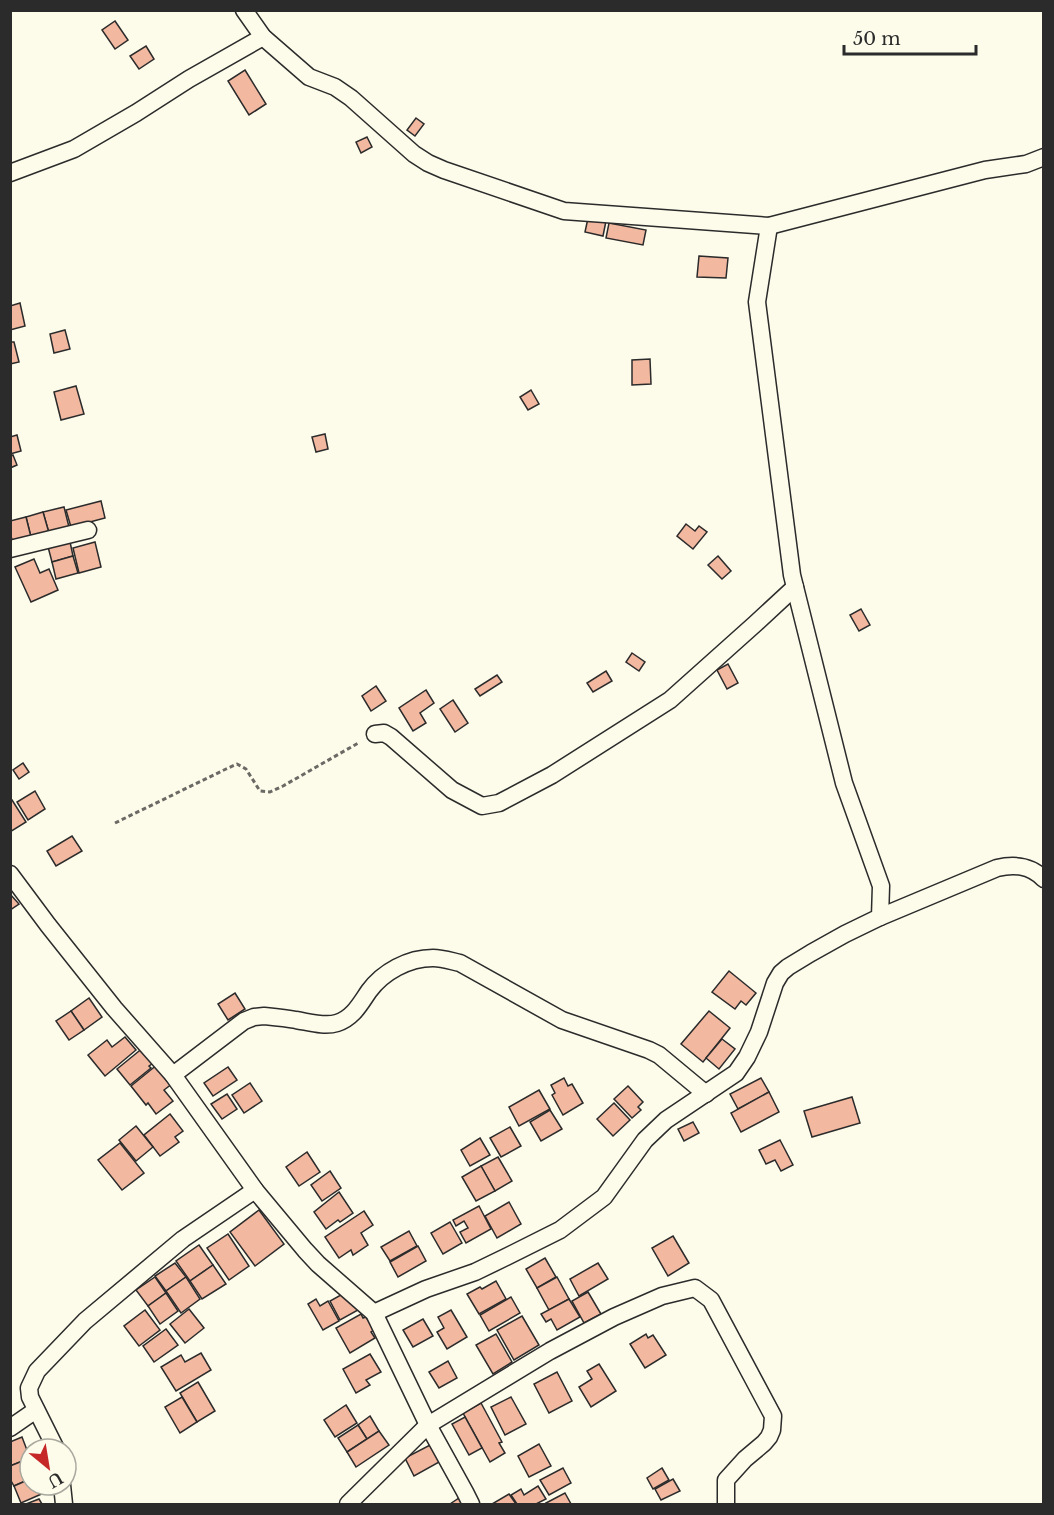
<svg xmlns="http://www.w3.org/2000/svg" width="1054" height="1515" font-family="'Libre Baskerville',serif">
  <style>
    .building { fill: #f2b8a0; stroke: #2b2b2b; stroke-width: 1.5 }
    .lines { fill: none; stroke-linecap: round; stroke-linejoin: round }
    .street-casing { stroke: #2b2b2b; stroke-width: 19 }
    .path { stroke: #6a6964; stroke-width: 3; stroke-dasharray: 4.5 3; stroke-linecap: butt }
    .street { stroke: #fdfbea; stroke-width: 16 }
  </style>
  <rect width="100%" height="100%" fill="#fdfbea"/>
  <!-- building -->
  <g class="building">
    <path d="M 115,21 L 128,40 L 115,49 L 102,30 Z"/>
    <path d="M 146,46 L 154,59 L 139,69 L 130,56 Z"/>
    <path d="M 245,70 L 266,104 L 249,115 L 228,81 Z"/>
    <path d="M 416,118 L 424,124 L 415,136 L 407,130 Z"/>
    <path d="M 367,137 L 372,147 L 361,153 L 356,142 Z"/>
    <path d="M 588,218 L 606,221 L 603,236 L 585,232 Z"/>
    <path d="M 609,223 L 646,230 L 643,245 L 606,238 Z"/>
    <path d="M 699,256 L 728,258 L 726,278 L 697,277 Z"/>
    <path d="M 20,303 L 25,326 L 10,330 L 10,306 Z"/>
    <path d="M 65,330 L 70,349 L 54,353 L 50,334 Z"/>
    <path d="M 10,342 L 14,342 L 19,362 L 10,364 Z"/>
    <path d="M 650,359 L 651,384 L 632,385 L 632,360 Z"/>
    <path d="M 76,386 L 84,414 L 61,420 L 54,392 Z"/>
    <path d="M 531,390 L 539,404 L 528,410 L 520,397 Z"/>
    <path d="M 325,434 L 328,449 L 316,452 L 312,437 Z"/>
    <path d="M 17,435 L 21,451 L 10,454 L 10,437 Z"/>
    <path d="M 13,455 L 17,465 L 10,468 L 10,457 Z"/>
    <path d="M 101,501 L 105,518 L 71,527 L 66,510 Z"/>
    <path d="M 64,507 L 69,527 L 49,533 L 43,512 Z"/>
    <path d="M 43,512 L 49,533 L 31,537 L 26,517 Z"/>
    <path d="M 26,517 L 31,537 L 13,542 L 10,534 L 10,521 Z"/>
    <path d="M 686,524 L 695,531 L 699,526 L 707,532 L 693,549 L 677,536 Z"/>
    <path d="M 69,537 L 73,556 L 52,562 L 47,543 Z"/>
    <path d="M 95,542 L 101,567 L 79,573 L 73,548 Z"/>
    <path d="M 73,556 L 78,573 L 56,579 L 52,562 Z"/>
    <path d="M 718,556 L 731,571 L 722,579 L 708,565 Z"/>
    <path d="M 34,559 L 40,573 L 49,569 L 58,590 L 31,602 L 15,567 Z"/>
    <path d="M 861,609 L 870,625 L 859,631 L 850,615 Z"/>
    <path d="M 632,653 L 645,662 L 639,671 L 626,662 Z"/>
    <path d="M 728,664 L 738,683 L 727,689 L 717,670 Z"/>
    <path d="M 606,671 L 612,681 L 593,692 L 587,683 Z"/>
    <path d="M 497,675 L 502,682 L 480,696 L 475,689 Z"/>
    <path d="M 376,686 L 386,701 L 371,711 L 362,696 Z"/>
    <path d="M 426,690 L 434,703 L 420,713 L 426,723 L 413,731 L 399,708 Z"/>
    <path d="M 453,700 L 468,723 L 455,732 L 440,709 Z"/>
    <path d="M 23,763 L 29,772 L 19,779 L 13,770 Z"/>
    <path d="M 35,791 L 45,809 L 28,820 L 17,802 Z"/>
    <path d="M 12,800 L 26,822 L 10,832 L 10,801 Z"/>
    <path d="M 72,836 L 82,851 L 56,866 L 47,851 Z"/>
    <path d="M 10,894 L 19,904 L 10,910 Z"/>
    <path d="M 729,971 L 756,993 L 746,1005 L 741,1001 L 735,1009 L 712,992 Z"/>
    <path d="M 235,993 L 245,1009 L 228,1020 L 218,1004 Z"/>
    <path d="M 89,998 L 102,1017 L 84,1030 L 71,1011 Z"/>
    <path d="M 71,1011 L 84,1030 L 69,1040 L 56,1021 Z"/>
    <path d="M 709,1011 L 730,1028 L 703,1062 L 681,1044 Z"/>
    <path d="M 125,1037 L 136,1050 L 105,1076 L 88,1055 L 107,1040 L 112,1047 Z"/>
    <path d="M 722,1039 L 735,1049 L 719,1069 L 706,1058 Z"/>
    <path d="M 144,1047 L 156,1061 L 149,1066 L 151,1068 L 130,1085 L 117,1069 Z"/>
    <path d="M 158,1064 L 173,1083 L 164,1090 L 173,1101 L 156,1114 L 148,1103 L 146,1105 L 131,1086 Z"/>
    <path d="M 228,1067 L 237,1080 L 213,1096 L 204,1083 Z"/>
    <path d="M 564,1078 L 568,1086 L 572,1084 L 583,1103 L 563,1115 L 552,1095 L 555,1093 L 551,1085 Z"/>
    <path d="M 761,1078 L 769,1092 L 738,1109 L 730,1094 Z"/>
    <path d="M 250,1083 L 262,1101 L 244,1113 L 232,1095 Z"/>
    <path d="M 628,1086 L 643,1102 L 638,1107 L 641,1110 L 632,1118 L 614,1099 Z"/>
    <path d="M 539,1090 L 550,1109 L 519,1126 L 509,1107 Z"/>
    <path d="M 769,1092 L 779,1112 L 741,1132 L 731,1113 Z"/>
    <path d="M 227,1094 L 237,1109 L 222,1119 L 211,1104 Z"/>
    <path d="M 852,1097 L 860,1123 L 812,1137 L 804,1111 Z"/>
    <path d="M 614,1103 L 630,1120 L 613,1136 L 597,1119 Z"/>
    <path d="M 550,1110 L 562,1129 L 541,1141 L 530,1122 Z"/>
    <path d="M 170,1114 L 183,1131 L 175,1137 L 179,1142 L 160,1156 L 144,1135 Z"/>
    <path d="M 693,1122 L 699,1133 L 684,1141 L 678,1129 Z"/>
    <path d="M 136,1126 L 153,1147 L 136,1161 L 119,1140 Z"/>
    <path d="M 510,1127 L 521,1146 L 501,1157 L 490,1138 Z"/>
    <path d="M 480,1138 L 490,1155 L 470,1166 L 461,1150 Z"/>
    <path d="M 780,1140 L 793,1165 L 781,1171 L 775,1160 L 766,1164 L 759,1150 Z"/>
    <path d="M 120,1143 L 144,1173 L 122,1190 L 98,1160 Z"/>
    <path d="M 307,1152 L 320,1172 L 299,1186 L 286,1167 Z"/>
    <path d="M 498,1157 L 512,1181 L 495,1191 L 481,1166 Z"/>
    <path d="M 481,1166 L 495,1191 L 476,1201 L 462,1177 Z"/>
    <path d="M 330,1171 L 341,1188 L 322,1201 L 311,1185 Z"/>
    <path d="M 339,1192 L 353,1213 L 340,1222 L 338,1220 L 326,1229 L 314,1212 Z"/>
    <path d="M 509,1202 L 521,1224 L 497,1238 L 485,1216 Z"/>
    <path d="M 479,1206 L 491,1229 L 466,1243 L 460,1232 L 468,1228 L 464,1221 L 456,1226 L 453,1220 Z"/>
    <path d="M 259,1210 L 284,1244 L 255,1266 L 230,1232 Z"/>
    <path d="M 364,1211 L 373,1225 L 361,1233 L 368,1245 L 353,1255 L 351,1250 L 339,1258 L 325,1237 Z"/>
    <path d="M 450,1222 L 462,1243 L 443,1254 L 431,1233 Z"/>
    <path d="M 409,1231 L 417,1246 L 390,1261 L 381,1247 Z"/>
    <path d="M 228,1234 L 249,1266 L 229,1280 L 207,1248 Z"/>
    <path d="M 673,1236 L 689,1263 L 668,1276 L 652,1248 Z"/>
    <path d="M 199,1245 L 213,1265 L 190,1281 L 176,1261 Z"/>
    <path d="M 418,1246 L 426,1261 L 398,1277 L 390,1262 Z"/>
    <path d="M 545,1258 L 556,1277 L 537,1288 L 526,1269 Z"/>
    <path d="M 175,1263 L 186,1277 L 166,1291 L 155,1276 Z"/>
    <path d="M 598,1263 L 608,1279 L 579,1296 L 570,1279 Z"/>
    <path d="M 213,1265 L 226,1284 L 202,1299 L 190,1281 Z"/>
    <path d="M 155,1277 L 166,1293 L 148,1306 L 136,1290 Z"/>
    <path d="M 186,1277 L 200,1299 L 181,1313 L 166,1291 Z"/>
    <path d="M 557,1277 L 569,1299 L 549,1310 L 537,1288 Z"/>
    <path d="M 496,1281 L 506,1299 L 479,1314 L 467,1294 L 480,1287 L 482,1289 Z"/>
    <path d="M 348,1291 L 358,1310 L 340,1320 L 330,1301 Z"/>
    <path d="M 588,1292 L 601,1314 L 584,1323 L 572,1301 Z"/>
    <path d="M 166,1293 L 178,1311 L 160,1324 L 148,1306 Z"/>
    <path d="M 511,1297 L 520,1313 L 489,1331 L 480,1315 Z"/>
    <path d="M 316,1299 L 320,1306 L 328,1301 L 339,1321 L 323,1330 L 308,1304 Z"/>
    <path d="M 569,1299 L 580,1317 L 557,1330 L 551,1319 L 546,1322 L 541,1314 Z"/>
    <path d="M 189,1309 L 204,1328 L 185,1343 L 170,1324 Z"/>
    <path d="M 145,1310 L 160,1330 L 139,1346 L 124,1326 Z"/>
    <path d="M 451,1310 L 467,1337 L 447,1349 L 437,1332 L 444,1328 L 438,1317 Z"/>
    <path d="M 361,1314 L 363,1318 L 366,1317 L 374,1330 L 371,1332 L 375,1338 L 350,1353 L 336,1328 Z"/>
    <path d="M 522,1316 L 539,1345 L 514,1360 L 497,1330 Z"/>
    <path d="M 423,1319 L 433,1336 L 413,1347 L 403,1330 Z"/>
    <path d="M 166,1329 L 178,1345 L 154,1362 L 143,1346 Z"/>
    <path d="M 496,1334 L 512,1362 L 493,1374 L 476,1345 Z"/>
    <path d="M 646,1334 L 648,1338 L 653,1335 L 666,1355 L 645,1368 L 630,1344 Z"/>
    <path d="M 201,1353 L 211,1370 L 176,1391 L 161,1367 L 181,1355 L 185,1362 Z"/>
    <path d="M 370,1354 L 381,1372 L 366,1380 L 370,1385 L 356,1393 L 343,1369 Z"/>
    <path d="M 448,1361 L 457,1378 L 439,1388 L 429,1372 Z"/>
    <path d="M 599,1364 L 616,1391 L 591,1407 L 579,1387 L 592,1379 L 587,1371 Z"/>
    <path d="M 557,1372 L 572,1401 L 549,1413 L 534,1384 Z"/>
    <path d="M 198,1382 L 215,1411 L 197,1422 L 180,1393 Z"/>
    <path d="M 182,1397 L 197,1422 L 180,1433 L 165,1407 Z"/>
    <path d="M 511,1397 L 526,1424 L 505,1435 L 491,1407 Z"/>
    <path d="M 481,1403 L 502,1442 L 499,1443 L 505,1453 L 490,1462 L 463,1413 Z"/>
    <path d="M 346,1405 L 357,1423 L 335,1437 L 324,1420 Z"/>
    <path d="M 370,1416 L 379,1431 L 367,1439 L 358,1425 Z"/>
    <path d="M 465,1417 L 482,1448 L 469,1455 L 452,1424 Z"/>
    <path d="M 358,1425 L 367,1439 L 347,1452 L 338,1438 Z"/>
    <path d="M 379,1431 L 389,1445 L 356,1467 L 347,1452 Z"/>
    <path d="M 22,1437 L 30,1458 L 10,1466 L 10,1442 Z"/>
    <path d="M 432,1444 L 441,1461 L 414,1476 L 405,1458 Z"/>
    <path d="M 539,1444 L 551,1466 L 529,1477 L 518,1456 Z"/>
    <path d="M 30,1458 L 30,1479 L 14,1486 L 10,1479 L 10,1466 Z"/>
    <path d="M 563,1468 L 571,1483 L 549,1495 L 540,1480 Z"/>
    <path d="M 662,1468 L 669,1480 L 653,1489 L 647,1478 Z"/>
    <path d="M 30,1479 L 30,1485 L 43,1485 L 46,1492 L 21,1503 L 14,1486 Z"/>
    <path d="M 673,1479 L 680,1491 L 661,1500 L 655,1489 Z"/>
    <path d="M 538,1486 L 546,1499 L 536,1504 L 517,1504 L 511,1495 L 521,1489 L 524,1495 Z"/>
    <path d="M 565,1493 L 571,1504 L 547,1504 L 546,1503 Z"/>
    <path d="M 509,1494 L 516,1504 L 492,1504 Z"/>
    <path d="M 459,1498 L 463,1504 L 450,1504 Z"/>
    <path d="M 39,1499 L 42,1504 L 26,1504 Z"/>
  </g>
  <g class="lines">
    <defs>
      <g id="street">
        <path d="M 244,10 L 263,37 L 309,77 L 335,87 L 351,98 L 414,154 L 428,163 L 444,170 L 564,211 L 769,226 L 985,170 L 1026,164 L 1044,157"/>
        <path d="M 10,173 L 74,149 L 136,113 L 189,79 L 263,37"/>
        <path d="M 10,549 L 88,530"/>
        <path d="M 375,734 L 384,733 L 391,737 L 452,790 L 482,806 L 499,803 L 552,775 L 670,700 L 755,624 L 795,587"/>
        <path d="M 10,874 L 48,925 L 114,1008 L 173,1075 L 255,1190 L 305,1250 L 318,1264 L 374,1313 L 428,1425 L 465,1492 L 471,1504"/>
        <path d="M 880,917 L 997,868 C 1014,864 1030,865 1044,879"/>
        <path d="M 173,1075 L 244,1021 L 254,1017 L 264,1016 C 274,1017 285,1018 296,1020 C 309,1022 324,1027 337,1023 C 353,1018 360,1004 369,991 C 383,972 408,958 433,958 C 442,958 451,961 460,963 L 562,1020 L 649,1050 L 659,1055 L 706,1094"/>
        <path d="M 374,1313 L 426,1289 L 475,1272 L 506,1257 L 560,1230 L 604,1197 L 645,1140 L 666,1120 L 736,1073 L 747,1057 L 759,1032 L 775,983 L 781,973 L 788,967 L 811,953 L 845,934 L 880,917 L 881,886 L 844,783 L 792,575 L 757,302 L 769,226"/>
        <path d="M 10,1428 L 36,1410"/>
        <path d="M 56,1449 L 30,1397 L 29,1388 L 37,1371 L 85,1321 L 183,1239 L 255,1190"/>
        <path d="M 62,1485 L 64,1504"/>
        <path d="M 348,1504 L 428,1425 L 550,1351 L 614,1317 L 662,1296 L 695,1288 L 711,1300 L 773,1416 L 772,1430 L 769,1437 L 764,1443 L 745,1459 L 726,1480 L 726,1504"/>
      </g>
    </defs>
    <!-- street casing -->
    <use href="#street" class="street-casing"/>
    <!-- path -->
    <path class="path" d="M 115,823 L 226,769 L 237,764 L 246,769 L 260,791 L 270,792 L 283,786 L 360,742"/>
    <!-- street -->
    <use href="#street" class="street"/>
  </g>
  <!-- border -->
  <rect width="1054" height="1515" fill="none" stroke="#2b2b2b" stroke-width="24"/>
  <!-- north arrow -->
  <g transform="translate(48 1467) rotate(150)"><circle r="28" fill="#fdfbea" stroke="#a9a89e" stroke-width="1.5"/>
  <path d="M0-4.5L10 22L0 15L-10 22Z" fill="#c62828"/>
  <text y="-9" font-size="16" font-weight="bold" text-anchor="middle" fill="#2b2b2b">U</text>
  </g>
  <!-- scale -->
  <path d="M844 45v9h132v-9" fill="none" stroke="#2b2b2b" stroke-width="3"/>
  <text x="853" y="45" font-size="18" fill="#2b2b2b" stroke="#fdfbea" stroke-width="4.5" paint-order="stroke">50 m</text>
</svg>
